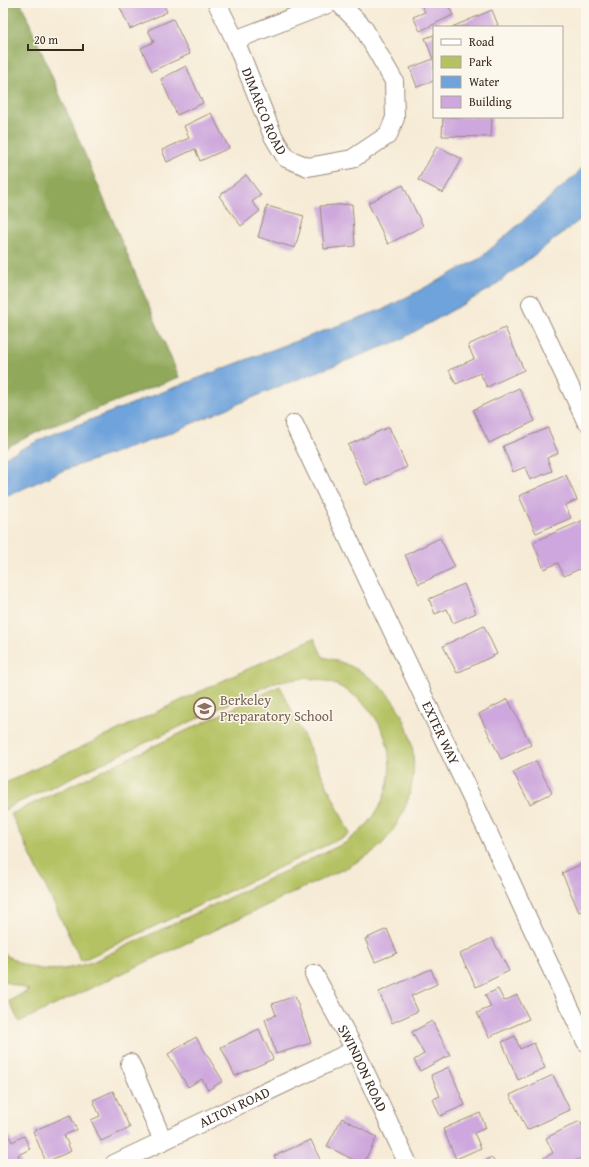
<svg xmlns="http://www.w3.org/2000/svg" width="589" height="1167" font-family="'Gentium Book Plus',serif">
  <style>
    .green { fill: #b5c264; stroke: #787641 }
    .forest { fill: #90a85a; stroke: #66693c }
    .water { fill: #6ea3db; stroke: #54667c }
    .building { fill: #cda7dd }
    .lines { fill: none; stroke-linecap: round; stroke-linejoin: round }
    .minor-casing { stroke: #988a7a; stroke-width: 20 }
    .minor { stroke: #fff; stroke-width: 18 }
    .labels { text-anchor: middle; dominant-baseline: central; stroke-width: 3; stroke-linejoin: round; paint-order: stroke }
    .street-label { font-size: 14px; fill: #3b2a1e; stroke: #fbf7ec }
    .education-label { font-size: 14px; fill: #785e54; stroke: #fbf7ec; text-anchor: start }
  </style>
  <rect width="100%" height="100%" fill="#fbf7ec"/>
  <filter id="ink" filterUnits="userSpaceOnUse"><feTurbulence type="fractalNoise" baseFrequency=".025" numOctaves="2"/><feDisplacementMap in="SourceGraphic" scale="8" xChannelSelector="R" yChannelSelector="G"/><feConvolveMatrix kernelMatrix="1 2 1 2 8 2 1 2 1" color-interpolation-filters="sRGB"/></filter>
  <filter id="wash" filterUnits="userSpaceOnUse"><feTurbulence type="fractalNoise" baseFrequency=".012" numOctaves="4" result="noise"/><feDisplacementMap in="SourceGraphic" scale="16" xChannelSelector="R" yChannelSelector="G"/><feGaussianBlur stdDeviation="0.9" result="paint"/><feColorMatrix in="noise" values="0 0 0 0 0 0 0 0 0 0 0 0 0 0 0 0 0 1.4 0 .05"/><feComposite in="paint" operator="in"/></filter>
  <g filter="url(#wash)">
    <rect width="100%" height="100%" fill="#f6ebd6"/>
    <!-- green -->
    <g class="green">
      <path d="M 314,638 L 323,657 C 412,676 442,775 383,843 C 374,853 360,860 348,867 L 19,1022 L 9,1001 L 29,990 L 8,983 L 3,980 L 3,953 C 32,974 60,973 92,962 L 345,843 C 354,836 363,830 370,821 C 410,770 386,699 325,681 C 307,676 288,679 271,684 L 13,805 L 3,811 L 3,784 Z"/>
      <path d="M 280,686 L 350,834 L 81,961 L 11,814 Z"/>
    </g>
    <!-- forest -->
    <path class="forest" d="M 3,3 L 21,3 L 179,377 L 42,430 L 3,449 Z"/>
    <!-- water -->
    <path class="water" d="M 586,163 L 586,215 L 490,289 L 398,341 L 280,386 L 158,438 L 64,470 L 3,498 L 3,458 L 46,437 L 261,354 L 386,308 L 479,259 L 576,175 Z"/>
    <g id="blocks">
      <!-- building -->
      <g class="building">
        <path d="M 118,3 L 163,3 L 167,12 L 130,29 Z"/>
        <path d="M 420,3 L 447,3 L 453,15 L 420,31 L 413,17 L 425,12 Z"/>
        <path d="M 492,10 L 498,25 L 494,27 L 452,27 Z"/>
        <path d="M 173,19 L 190,54 L 152,71 L 141,48 L 154,42 L 148,30 Z"/>
        <path d="M 434,35 L 434,81 L 417,87 L 410,68 L 433,59 L 425,38 Z"/>
        <path d="M 186,66 L 203,103 L 177,115 L 161,79 Z"/>
        <path d="M 211,113 L 229,148 L 200,161 L 195,149 L 167,162 L 162,150 L 189,138 L 184,126 Z"/>
        <path d="M 443,117 L 492,117 L 491,137 L 442,136 Z"/>
        <path d="M 437,146 L 462,159 L 443,193 L 418,180 Z"/>
        <path d="M 246,175 L 261,195 L 252,202 L 260,211 L 241,226 L 219,196 Z"/>
        <path d="M 403,185 L 423,226 L 388,244 L 368,203 Z"/>
        <path d="M 352,204 L 355,246 L 324,249 L 320,206 Z"/>
        <path d="M 267,206 L 304,216 L 295,248 L 258,237 Z"/>
        <path d="M 505,328 L 524,370 L 487,387 L 480,373 L 456,384 L 449,370 L 474,359 L 468,345 Z"/>
        <path d="M 519,388 L 535,421 L 489,443 L 473,410 Z"/>
        <path d="M 389,427 L 407,467 L 366,485 L 348,445 Z"/>
        <path d="M 548,428 L 558,453 L 547,458 L 552,471 L 530,480 L 525,467 L 513,472 L 503,446 Z"/>
        <path d="M 566,475 L 577,500 L 565,505 L 571,518 L 536,533 L 519,496 Z"/>
        <path d="M 586,519 L 586,566 L 564,576 L 558,563 L 544,569 L 533,542 Z"/>
        <path d="M 440,538 L 455,567 L 419,584 L 405,555 Z"/>
        <path d="M 464,584 L 476,613 L 453,623 L 447,609 L 435,614 L 429,599 Z"/>
        <path d="M 484,626 L 497,654 L 457,673 L 443,646 Z"/>
        <path d="M 508,699 L 531,745 L 501,759 L 479,714 Z"/>
        <path d="M 536,761 L 552,793 L 530,804 L 513,772 Z"/>
        <path d="M 586,862 L 586,910 L 579,912 L 562,873 Z"/>
        <path d="M 387,929 L 397,953 L 375,962 L 365,939 Z"/>
        <path d="M 492,938 L 509,971 L 476,987 L 460,954 Z"/>
        <path d="M 431,969 L 437,984 L 411,996 L 418,1011 L 392,1023 L 379,992 Z"/>
        <path d="M 498,989 L 504,1001 L 517,995 L 529,1019 L 489,1037 L 477,1013 L 491,1007 L 485,995 Z"/>
        <path d="M 295,996 L 311,1043 L 276,1054 L 265,1019 L 276,1015 L 272,1004 Z"/>
        <path d="M 432,1021 L 450,1055 L 420,1071 L 414,1060 L 424,1054 L 412,1032 Z"/>
        <path d="M 259,1029 L 273,1059 L 235,1076 L 221,1047 Z"/>
        <path d="M 515,1036 L 520,1049 L 534,1043 L 545,1068 L 518,1080 L 502,1042 Z"/>
        <path d="M 196,1037 L 223,1081 L 208,1090 L 202,1079 L 188,1087 L 168,1054 Z"/>
        <path d="M 449,1067 L 465,1105 L 440,1116 L 433,1099 L 440,1096 L 431,1075 Z"/>
        <path d="M 553,1075 L 570,1110 L 527,1130 L 510,1095 Z"/>
        <path d="M 113,1091 L 130,1128 L 101,1141 L 91,1120 L 100,1116 L 93,1100 Z"/>
        <path d="M 480,1113 L 486,1128 L 474,1133 L 481,1148 L 456,1159 L 443,1129 Z"/>
        <path d="M 70,1115 L 77,1130 L 64,1135 L 71,1151 L 46,1162 L 33,1131 Z"/>
        <path d="M 342,1118 L 377,1137 L 363,1164 L 361,1164 L 327,1146 Z"/>
        <path d="M 580,1121 L 586,1133 L 586,1156 L 568,1164 L 544,1164 L 542,1159 L 553,1153 L 546,1138 Z"/>
        <path d="M 6,1128 L 12,1142 L 24,1136 L 30,1149 L 18,1155 L 22,1164 L 3,1164 L 3,1130 Z"/>
        <path d="M 311,1140 L 322,1164 L 278,1164 L 274,1156 Z"/>
        <path d="M 491,1157 L 496,1164 L 482,1164 Z"/>
      </g>
    </g>
  </g>
  <g filter="url(#ink)">
    <use href="#blocks" fill-opacity="0" stroke="#988a7a" stroke-width="1"/>
    <g class="lines">
      <defs>
        <g id="minor">
          <path d="M 217,3 L 235,40"/>
          <path id="s1" d="M 330,3 L 235,40 L 273,136 L 286,158 L 308,167 L 352,159 L 388,135 L 395,118 L 394,81 L 363,27 L 339,3"/>
          <path d="M 531,304 L 586,421"/>
          <path id="s2" d="M 294,424 L 487,830 L 527,917 L 586,1042"/>
          <path id="s3" d="M 314,974 L 355,1050 L 408,1164"/>
          <path d="M 130,1063 L 163,1141"/>
          <path id="s4" d="M 114,1164 L 355,1050"/>
        </g>
      </defs>
      <!-- minor casing -->
      <use href="#minor" class="minor-casing"/>
      <!-- minor -->
      <use href="#minor" class="minor"/>
    </g>
  </g>
  <!-- icons -->
  <defs>
    <symbol id="school-ring" viewBox="-11 -11 22 22"><circle r="9.5" fill="#fbf7ec" stroke="#8d6e63" stroke-width="1.5"/><path d="M0-5L7-2L0 1L-7-2ZM-4 1L0 2.5L4 1V4Q0 6-4 4Z" fill="#8d6e63"/></symbol>
  </defs>
  <g fill-rule="evenodd">
    <use href="#school-ring" x="192" y="696" width="25" height="25"/>
  </g>
  <g class="labels">
    <!-- street labels -->
    <g class="street-label">
      <text stroke="none"><textPath href="#s1" startOffset="179">DIMARCO ROAD</textPath></text>
      <text stroke="none"><textPath href="#s2" startOffset="342">EXTER WAY</textPath></text>
      <text stroke="none"><textPath href="#s3" startOffset="106">SWINDON ROAD</textPath></text>
      <text stroke="none"><textPath href="#s4" startOffset="133">ALTON ROAD</textPath></text>
    </g>
    <!-- education labels -->
    <g class="education-label">
      <text x="220" y="700">Berkeley<tspan x="220" dy="16">Preparatory School</tspan></text>
    </g>
  </g>
  <!-- margin -->
  <rect width="589" height="1167" fill="none" stroke="#fbf7ec" stroke-width="16"/>
  <!-- legend -->
  <rect x="433" y="26" width="130" height="92" fill="#fbf7ec" stroke="#aea59a"/>
  <rect x="441" y="39" width="20" height="6" fill="#ffffff" stroke="#aea59a"/>
  <text x="469" y="46" font-size="12" fill="#3b2a1e">Road</text>
  <rect x="441" y="56" width="20" height="12" fill="#b5c264" stroke="#aea59a"/>
  <text x="469" y="66" font-size="12" fill="#3b2a1e">Park</text>
  <rect x="441" y="76" width="20" height="12" fill="#6ea3db" stroke="#aea59a"/>
  <text x="469" y="86" font-size="12" fill="#3b2a1e">Water</text>
  <rect x="441" y="96" width="20" height="12" fill="#cda7dd" stroke="#aea59a"/>
  <text x="469" y="106" font-size="12" fill="#3b2a1e">Building</text>
  <!-- scale -->
  <path d="M28 44v6h55v-6" fill="none" stroke="#3b2a1e" stroke-width="2"/>
  <text x="34" y="44" font-size="12" fill="#3b2a1e" stroke="#fbf7ec" stroke-width="3" paint-order="stroke">20 m</text>
</svg>
